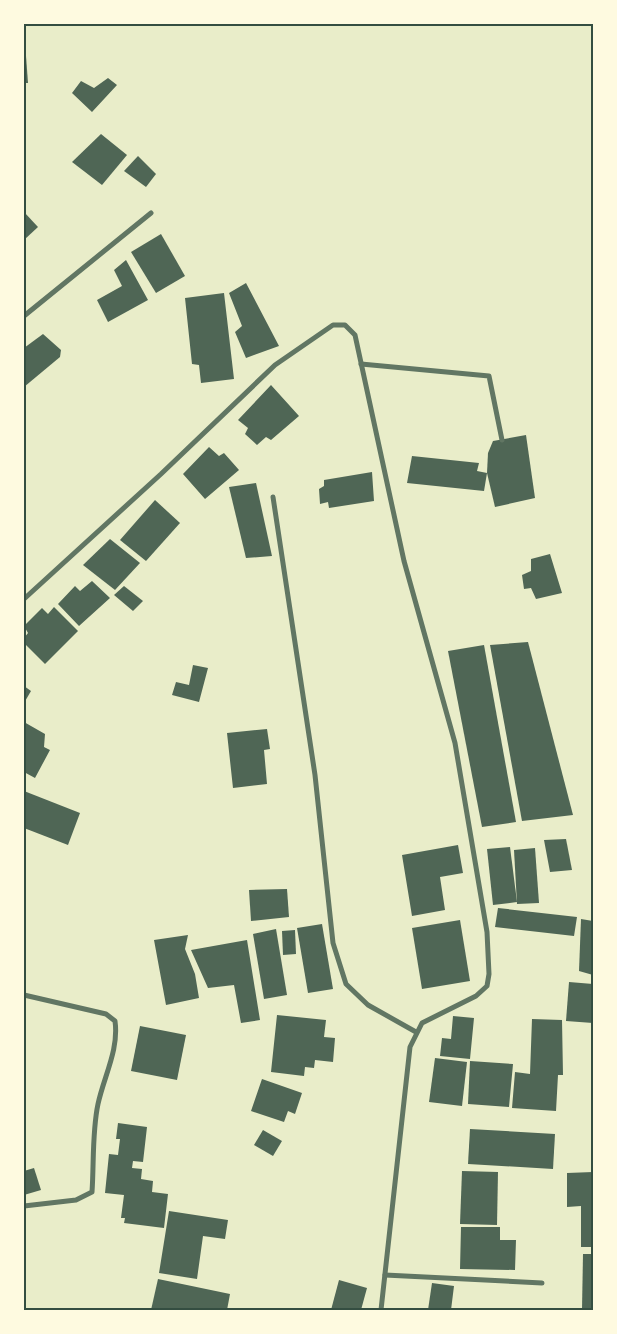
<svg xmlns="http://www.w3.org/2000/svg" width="617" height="1334" font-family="'PT Sans Narrow',sans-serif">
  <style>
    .building { fill: #4f6655 }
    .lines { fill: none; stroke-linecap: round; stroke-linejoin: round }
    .minor { stroke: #617663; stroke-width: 5 }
    .neatline { fill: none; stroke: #344e41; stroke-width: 2 }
  </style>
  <rect width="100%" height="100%" fill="#e9edc9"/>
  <!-- building -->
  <g class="building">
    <path d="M 24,56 L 26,56 L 28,83 L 24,83 Z"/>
    <path d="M 108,78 L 117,85 L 92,112 L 72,93 L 81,81 L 94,88 Z"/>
    <path d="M 101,134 L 127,155 L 102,185 L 72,162 Z"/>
    <path d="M 138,156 L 156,174 L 146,187 L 124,171 Z"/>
    <path d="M 24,212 L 38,227 L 24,240 Z"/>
    <path d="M 161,234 L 185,276 L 156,293 L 131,252 Z"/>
    <path d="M 126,260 L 148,300 L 108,322 L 97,300 L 122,286 L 114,270 Z"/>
    <path d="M 246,283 L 279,346 L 246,358 L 235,332 L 242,326 L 229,293 Z"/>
    <path d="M 224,293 L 234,379 L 201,383 L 199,365 L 192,364 L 185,298 Z"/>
    <path d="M 43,334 L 61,350 L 60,357 L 24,387 L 24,348 Z"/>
    <path d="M 271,385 L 299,416 L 271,440 L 266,437 L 257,445 L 245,434 L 248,428 L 238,420 Z"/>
    <path d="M 526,435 L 535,498 L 495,507 L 487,473 L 488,453 L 493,441 Z"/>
    <path d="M 209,447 L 219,456 L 224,453 L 239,470 L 205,499 L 183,474 Z"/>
    <path d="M 412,456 L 479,463 L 477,471 L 487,473 L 484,491 L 407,483 Z"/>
    <path d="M 372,472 L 374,501 L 329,508 L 328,502 L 320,504 L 319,489 L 324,486 L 324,480 Z"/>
    <path d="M 256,483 L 272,556 L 246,558 L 229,487 Z"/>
    <path d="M 155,500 L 180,523 L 146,561 L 120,540 Z"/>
    <path d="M 110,539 L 140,563 L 115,590 L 83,565 Z"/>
    <path d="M 550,554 L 562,593 L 536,599 L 531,588 L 524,589 L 522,575 L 531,571 L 531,559 Z"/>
    <path d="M 92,581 L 110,598 L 79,626 L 58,604 L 75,586 L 80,591 Z"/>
    <path d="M 124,586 L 143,601 L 133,611 L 114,595 Z"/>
    <path d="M 54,607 L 78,631 L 45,664 L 24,643 L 24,638 L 28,633 L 24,626 L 42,608 L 48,614 Z"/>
    <path d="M 528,642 L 573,815 L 522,821 L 490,645 Z"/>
    <path d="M 484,645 L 516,822 L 482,827 L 448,651 Z"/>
    <path d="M 193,665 L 208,668 L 199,702 L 172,695 L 176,682 L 189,685 Z"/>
    <path d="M 24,686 L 31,691 L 24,703 Z"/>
    <path d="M 24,722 L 45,734 L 44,747 L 50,750 L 35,778 L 24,772 Z"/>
    <path d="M 267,729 L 270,749 L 264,750 L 267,784 L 233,788 L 227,733 Z"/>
    <path d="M 24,791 L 80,813 L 68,845 L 24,828 Z"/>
    <path d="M 566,839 L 572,870 L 550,872 L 544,840 Z"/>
    <path d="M 458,845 L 463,873 L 440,877 L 445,910 L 412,916 L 402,855 Z"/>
    <path d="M 510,847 L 517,902 L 493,905 L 487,849 Z"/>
    <path d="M 535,848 L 539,903 L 517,904 L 514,850 Z"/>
    <path d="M 287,889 L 289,917 L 251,921 L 249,890 Z"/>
    <path d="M 498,908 L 577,917 L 574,936 L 495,927 Z"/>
    <path d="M 581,919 L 593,921 L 593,975 L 579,971 Z"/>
    <path d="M 460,920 L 470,981 L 422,989 L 412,928 Z"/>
    <path d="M 322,924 L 333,989 L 308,993 L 297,928 Z"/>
    <path d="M 276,929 L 287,995 L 264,999 L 253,934 Z"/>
    <path d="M 295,930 L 296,954 L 283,955 L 282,931 Z"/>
    <path d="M 188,935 L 185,949 L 195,974 L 199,998 L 166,1005 L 154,940 Z"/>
    <path d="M 247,940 L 260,1020 L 241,1023 L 234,985 L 208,988 L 191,950 Z"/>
    <path d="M 569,982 L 593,984 L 593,1023 L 566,1021 Z"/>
    <path d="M 277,1015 L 326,1020 L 324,1037 L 335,1038 L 333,1062 L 315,1060 L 314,1068 L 305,1067 L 304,1076 L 271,1072 Z"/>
    <path d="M 453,1016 L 474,1018 L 470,1059 L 440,1056 L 442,1038 L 451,1039 Z"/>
    <path d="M 532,1019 L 562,1020 L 563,1075 L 558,1075 L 556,1111 L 512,1108 L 515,1072 L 530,1074 Z"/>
    <path d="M 140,1026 L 186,1035 L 177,1080 L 131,1071 Z"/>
    <path d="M 435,1058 L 467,1062 L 462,1106 L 429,1102 Z"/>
    <path d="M 470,1061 L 513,1064 L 509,1107 L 468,1104 Z"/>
    <path d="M 262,1079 L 302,1093 L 295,1114 L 288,1111 L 284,1122 L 251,1111 Z"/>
    <path d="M 118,1123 L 147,1127 L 143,1162 L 133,1161 L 132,1168 L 142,1169 L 141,1179 L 153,1181 L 152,1192 L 168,1194 L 164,1228 L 124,1223 L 125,1218 L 121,1218 L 124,1195 L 105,1193 L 109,1154 L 118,1155 L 120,1139 L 116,1139 Z"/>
    <path d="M 470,1129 L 555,1134 L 553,1169 L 468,1164 Z"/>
    <path d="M 263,1130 L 282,1141 L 273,1156 L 254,1145 Z"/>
    <path d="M 34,1168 L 41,1190 L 24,1195 L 24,1171 Z"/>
    <path d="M 462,1171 L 498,1172 L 497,1225 L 460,1224 Z"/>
    <path d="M 593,1172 L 593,1247 L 581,1247 L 581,1206 L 567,1207 L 567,1173 Z"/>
    <path d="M 169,1211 L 228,1220 L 225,1239 L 203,1236 L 197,1279 L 159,1273 Z"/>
    <path d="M 461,1227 L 500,1227 L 500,1240 L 516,1240 L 515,1270 L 460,1269 Z"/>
    <path d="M 583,1254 L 593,1254 L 593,1310 L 582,1310 Z"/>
    <path d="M 158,1279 L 230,1294 L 227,1310 L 151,1310 Z"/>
    <path d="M 339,1280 L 367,1288 L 361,1310 L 331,1310 Z"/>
    <path d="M 432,1283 L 454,1286 L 451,1310 L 428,1310 Z"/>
  </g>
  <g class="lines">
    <!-- minor -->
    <g class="minor">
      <path d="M 24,316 L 151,213"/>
      <path d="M 361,364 L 489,376 L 502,440"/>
      <path d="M 273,497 L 315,775 L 333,943 L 346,984 L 368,1005 L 416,1032"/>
      <path d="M 24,599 L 161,474 L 275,365 L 333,325 L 345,325 L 355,335 L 404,561 L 455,743 L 487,932 L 489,974 L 487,986 L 476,996 L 422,1023 L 410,1047 L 381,1310"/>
      <path d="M 24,995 L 106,1014 L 115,1021 C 119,1050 104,1076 98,1104 C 92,1132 94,1163 92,1192 L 76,1200 L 24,1206"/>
      <path d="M 385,1275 L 542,1283"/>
    </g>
  </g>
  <!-- border -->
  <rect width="617" height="1334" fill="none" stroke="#fefae0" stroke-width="50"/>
  <rect x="25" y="25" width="567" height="1284" class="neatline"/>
</svg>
